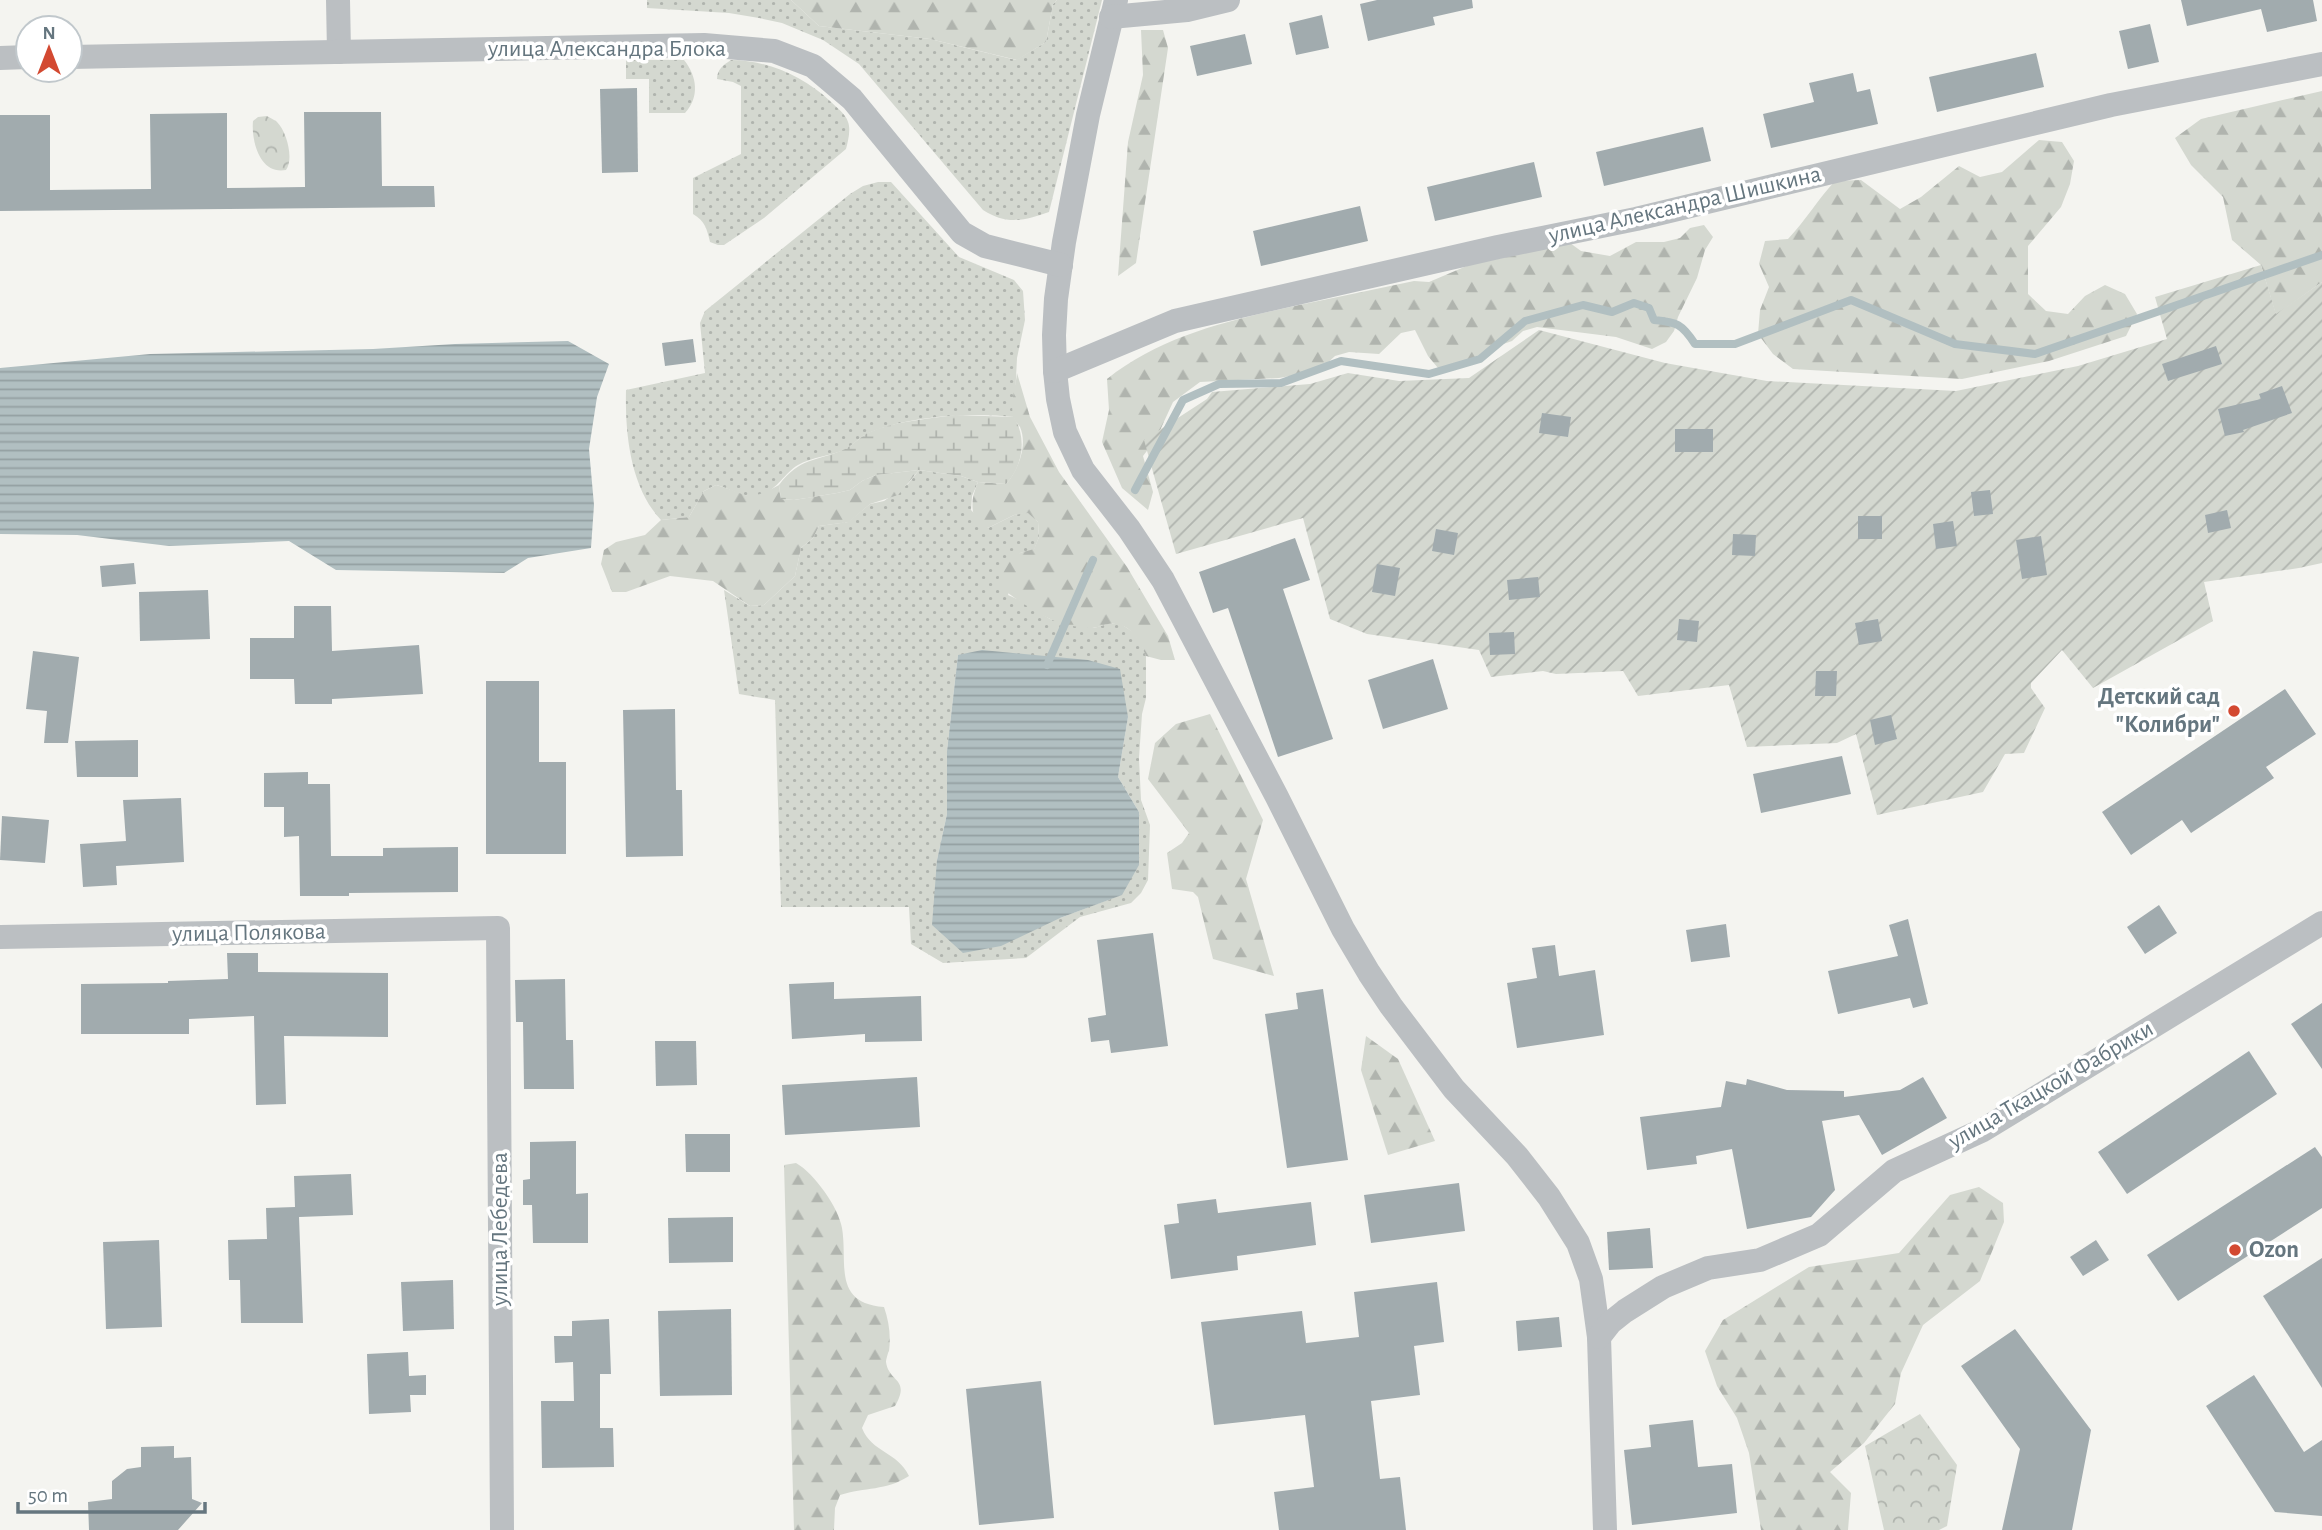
<svg xmlns="http://www.w3.org/2000/svg" width="2322" height="1530" font-family="'Alegreya Sans',sans-serif">
  <style>
    .grass { fill: url(#grass-dots); fill-rule: evenodd }
    .forest { fill: url(#forest-firs) }
    .wetland { fill: url(#wetland-marsh) }
    .park { fill: url(#park-crowns) }
    .garden { fill: url(#garden-furrows) }
    .water { fill: url(#water-rules) }
    .lines { fill: none; stroke-linecap: round; stroke-linejoin: round }
    .stream { stroke: #b1bfc1; stroke-width: 8 }
    .building { fill: #a1abae }
    .minor { stroke: #bbbfc2; stroke-width: 24 }
    .poi-dot { fill: #d34931; stroke: #fff; stroke-width: 2.5 }
    .labels { text-anchor: middle; dominant-baseline: central; stroke-width: 7; stroke-linejoin: round; paint-order: stroke }
    .street-label { font-size: 24px; fill: #65767f; stroke: #fff }
    .poi-label { font-size: 24px; font-weight: bold; fill: #65767f; stroke: #fff; text-anchor: end }
  </style>
  <defs>
    <pattern id="grass-dots" width="8" height="8" patternUnits="userSpaceOnUse" patternTransform="scale(1.75)"><rect width="8" height="8" fill="#d4d8d0"/><path d="M2 2h.1M6 6h.1" fill="none" stroke="#b0b4ae" stroke-width="1.8" stroke-linecap="round"/></pattern>
    <pattern id="forest-firs" width="22" height="20" patternUnits="userSpaceOnUse" patternTransform="scale(1.75)"><rect width="22" height="20" fill="#d4d8d0"/><path d="M5 1l3.5 6h-7zM16 11l3.5 6h-7z" fill="#b0b4ae"/></pattern>
    <pattern id="wetland-marsh" width="20" height="14" patternUnits="userSpaceOnUse" patternTransform="scale(1.75)"><rect width="20" height="14" fill="#d4d8d0"/><path d="M1 5h8M5 5V1M11 12h8M15 12V8" fill="none" stroke="#b0b4ae"/></pattern>
    <pattern id="park-crowns" width="20" height="18" patternUnits="userSpaceOnUse" patternTransform="scale(1.75)"><rect width="20" height="18" fill="#d4d8d0"/><path d="M2 6a3 3 0 1 1 6 0M12 15a3 3 0 1 1 6 0" fill="none" stroke="#b0b4ae"/></pattern>
    <pattern id="garden-furrows" width="10" height="10" patternUnits="userSpaceOnUse" patternTransform="scale(1.75)"><rect width="10" height="10" fill="#d4d8d0"/><path d="M-1 1l2-2M0 10L10 0M9 11l2-2" fill="none" stroke="#b0b4ae"/></pattern>
    <pattern id="water-rules" width="6" height="5" patternUnits="userSpaceOnUse" patternTransform="scale(1.75)"><rect width="6" height="5" fill="#b1bfc1"/><path d="M0 2.5h6" fill="none" stroke="#94a0a2"/></pattern>
  </defs>
  <rect width="100%" height="100%" fill="#f4f4f0"/>
  <!-- grass -->
  <g class="grass">
    <path d="M 647,0 L 791,0 L 819,26 L 930,39 L 1016,60 L 1046,42 L 1053,4 L 1057,0 L 1102,0 L 1049,212 C 1024,221 1006,225 983,210 L 859,64 L 823,40 L 782,23 L 759,18 L 729,13 L 647,8 Z"/>
    <path d="M 626,60 L 684,60 C 697,76 700,97 685,113 L 649,113 L 649,79 L 626,79 Z"/>
    <path d="M 731,60 C 768,60 804,77 830,101 C 836,107 846,114 848,122 C 851,130 848,141 846,149 L 764,218 L 724,245 L 718,245 L 710,242 C 707,229 705,221 693,214 L 693,178 L 741,154 L 741,86 L 733,82 L 717,79 C 717,70 723,65 731,60 Z"/>
    <path d="M 878,182 L 891,182 L 959,257 L 1014,280 L 1023,291 L 1025,320 L 1017,358 L 1014,417 C 972,412 910,416 871,432 C 861,435 854,445 844,450 C 830,456 812,457 798,465 C 783,474 776,493 756,496 C 742,498 730,488 716,485 L 704,491 L 689,517 L 661,520 C 630,487 625,433 626,390 L 705,373 L 700,323 L 705,311 L 850,194 L 863,186 Z"/>
    <path d="M 919,470 L 961,476 L 978,482 L 972,496 L 971,510 L 988,528 L 1014,515 L 1028,512 L 1038,522 L 1039,537 L 1034,550 L 1020,553 L 1008,595 L 1021,601 L 1050,619 L 1094,628 L 1107,624 L 1121,624 L 1133,632 L 1141,643 L 1146,656 L 1146,698 L 1142,714 L 1139,758 L 1141,800 L 1150,825 L 1148,880 L 1141,893 L 1131,903 L 1080,917 L 1026,958 L 943,963 L 911,944 L 909,907 L 781,907 L 775,700 L 739,694 L 724,590 L 750,606 L 764,605 L 795,576 L 801,548 L 813,538 L 819,526 L 848,522 L 870,504 L 884,501 L 908,484 ZM 958,655 L 1128,717 L 1118,777 L 1139,812 L 1121,895 L 1060,918 L 937,860 L 947,814 L 947,751 Z"/>
  </g>
  <!-- forest -->
  <g class="forest">
    <path d="M 791,0 L 1057,0 L 1053,4 L 1046,42 L 1017,60 L 930,39 L 819,26 Z"/>
    <path d="M 1141,30 L 1163,30 L 1168,48 L 1136,263 L 1118,276 L 1128,142 L 1143,75 Z"/>
    <path d="M 2322,91 L 2322,282 L 2276,315 L 2261,265 L 2232,240 L 2223,197 L 2191,165 L 2175,138 L 2201,119 Z"/>
    <path d="M 2039,140 L 2062,142 L 2074,161 L 2070,184 L 2061,207 L 2028,246 L 2028,294 L 2046,311 L 2068,314 L 2085,296 L 2105,285 L 2125,294 L 2137,314 L 2126,336 L 2049,361 L 1962,379 L 1793,369 L 1773,354 L 1758,334 L 1760,310 L 1769,287 L 1759,264 L 1765,241 L 1788,239 C 1806,220 1818,199 1835,181 L 1861,180 L 1900,209 L 1921,197 L 1959,166 L 1980,177 L 2002,172 Z"/>
    <path d="M 1704,225 L 1713,237 L 1705,250 L 1697,278 L 1678,317 L 1674,331 L 1666,342 L 1652,349 L 1616,337 L 1537,327 L 1523,331 L 1512,341 L 1495,347 L 1471,363 L 1438,368 L 1428,356 L 1415,330 L 1401,333 L 1379,354 L 1349,352 L 1335,356 L 1322,368 L 1307,373 L 1279,378 L 1200,382 L 1173,402 L 1156,439 L 1143,456 L 1153,492 L 1148,510 L 1122,488 L 1102,442 L 1109,410 L 1107,379 C 1162,335 1231,320 1299,305 C 1338,297 1376,289 1414,281 L 1429,282 L 1469,265 L 1570,243 L 1581,251 L 1610,256 L 1636,242 L 1664,242 L 1680,238 L 1690,228 Z"/>
    <path d="M 1017,373 L 1030,417 L 1059,472 L 1127,567 L 1168,636 L 1175,660 L 1161,660 L 1146,656 C 1139,639 1129,621 1108,624 C 1102,625 1097,628 1092,628 C 1083,628 1072,626 1064,624 C 1048,621 1010,596 998,585 C 1000,560 1011,555 1034,549 L 1039,537 L 1038,522 L 1028,513 L 1014,515 L 988,528 L 976,524 C 971,508 971,498 978,482 L 1006,484 C 1018,471 1028,445 1020,427 C 1018,424 1015,421 1014,418 C 1009,405 1016,386 1017,373 Z"/>
    <path d="M 919,470 L 898,495 L 870,504 L 849,522 L 819,526 L 813,538 L 801,548 L 795,576 L 764,605 L 750,606 L 713,581 L 670,576 L 626,592 L 612,592 L 601,564 L 604,550 L 616,542 L 645,535 L 661,520 L 689,517 L 704,491 L 716,485 C 750,494 744,504 779,485 L 781,499 L 794,500 L 837,493 L 850,490 L 862,481 L 876,475 Z"/>
    <path d="M 1210,714 L 1263,820 L 1246,879 L 1274,976 L 1213,959 L 1198,897 L 1193,892 L 1172,889 L 1167,853 L 1182,843 L 1189,833 L 1148,779 L 1155,743 L 1176,724 Z"/>
    <path d="M 1366,1036 L 1398,1059 L 1435,1141 L 1388,1155 L 1361,1070 Z"/>
    <path d="M 796,1163 C 814,1173 839,1208 842,1228 C 848,1263 832,1303 884,1307 C 889,1321 891,1336 889,1351 C 888,1352 886,1360 886,1362 C 889,1383 911,1378 895,1406 L 868,1415 L 862,1428 C 872,1453 897,1451 909,1476 C 886,1491 865,1487 840,1495 L 835,1508 L 834,1530 L 794,1530 L 784,1165 Z"/>
    <path d="M 1979,1187 L 2003,1203 L 2004,1222 L 1980,1281 L 1923,1325 L 1901,1373 L 1895,1404 L 1864,1443 L 1830,1472 L 1851,1493 L 1848,1530 L 1761,1530 L 1749,1453 L 1737,1418 L 1717,1386 L 1705,1351 L 1723,1320 L 1809,1267 L 1899,1253 L 1950,1195 Z"/>
  </g>
  <!-- wetland -->
  <path class="wetland" d="M 955,415 L 1014,417 C 1027,438 1023,466 1006,484 L 978,482 L 961,476 L 919,470 L 876,475 L 862,481 L 850,490 L 837,493 L 794,500 L 781,499 L 779,485 C 800,457 815,462 843,450 C 853,446 860,436 870,432 C 896,421 927,419 955,415 Z"/>
  <!-- park -->
  <g class="park">
    <path d="M 267,116 C 268,117 277,121 277,122 C 287,132 294,159 286,170 C 260,175 251,141 253,121 L 258,117 Z"/>
    <path d="M 1920,1414 L 1957,1465 L 1947,1526 L 1939,1530 L 1884,1530 L 1865,1446 Z"/>
  </g>
  <!-- garden -->
  <path class="garden" d="M 2261,265 L 2276,314 L 2322,282 L 2322,563 L 2299,568 L 2204,582 L 2213,621 L 2093,688 L 2062,650 L 2031,683 L 2031,688 L 2045,708 L 2024,753 L 2005,754 L 1983,792 L 1877,815 L 1856,734 L 1837,743 L 1747,747 L 1729,685 L 1638,696 L 1623,671 L 1556,674 L 1543,671 L 1491,677 L 1479,650 L 1367,634 L 1330,619 L 1303,518 L 1176,554 L 1144,440 L 1207,399 L 1212,392 L 1310,384 L 1348,373 L 1399,381 L 1469,378 L 1539,330 L 1665,363 L 1767,381 L 1956,391 L 2078,366 L 2167,339 L 2155,297 Z"/>
  <!-- water -->
  <g class="water">
    <path d="M 568,341 L 609,364 L 597,397 L 589,449 L 594,505 L 591,548 L 528,558 L 504,573 L 336,570 L 289,541 L 169,546 L 77,535 L 0,534 L 0,368 L 150,354 L 373,349 L 455,344 Z"/>
    <path d="M 982,650 L 1088,660 L 1120,669 L 1128,717 L 1118,777 L 1139,812 L 1139,865 L 1122,895 L 1060,918 L 1001,946 L 963,953 L 932,925 L 937,860 L 947,814 L 947,751 L 958,655 Z"/>
  </g>
  <g class="lines">
    <!-- stream -->
    <g class="stream">
      <path d="M 1135,490 L 1183,400 L 1219,384 L 1281,383 L 1341,361 L 1429,374 L 1480,359 L 1525,321 L 1583,305 L 1612,312 L 1634,303 L 1649,308 L 1654,320 C 1677,322 1682,324 1695,344 L 1735,344 L 1851,300 L 1955,344 L 2035,354 L 2322,255"/>
      <path d="M 1047,665 L 1093,560"/>
    </g>
  </g>
  <!-- building -->
  <g class="building">
    <path d="M 1377,0 L 1472,0 L 1473,8 L 1433,17 L 1435,25 L 1368,41 L 1360,4 Z"/>
    <path d="M 2181,0 L 2313,0 L 2317,21 L 2267,32 L 2261,9 L 2187,26 Z"/>
    <path d="M 1322,15 L 1329,48 L 1296,55 L 1289,23 Z"/>
    <path d="M 2150,24 L 2159,62 L 2128,69 L 2119,31 Z"/>
    <path d="M 1245,34 L 1252,64 L 1197,76 L 1190,46 Z"/>
    <path d="M 2036,53 L 2044,87 L 1937,112 L 1929,77 Z"/>
    <path d="M 1853,73 L 1857,92 L 1870,89 L 1878,124 L 1771,148 L 1763,114 L 1814,102 L 1809,83 Z"/>
    <path d="M 637,88 L 638,172 L 602,173 L 600,89 Z"/>
    <path d="M 304,112 L 381,112 L 382,186 L 434,186 L 435,207 L 0,211 L 0,115 L 50,115 L 50,190 L 151,189 L 150,114 L 227,113 L 227,188 L 305,187 Z"/>
    <path d="M 1703,127 L 1711,161 L 1604,186 L 1596,152 Z"/>
    <path d="M 1534,162 L 1542,197 L 1435,221 L 1427,187 Z"/>
    <path d="M 1360,206 L 1368,241 L 1261,266 L 1253,231 Z"/>
    <path d="M 693,339 L 696,362 L 665,366 L 662,343 Z"/>
    <path d="M 2216,346 L 2222,364 L 2168,381 L 2162,364 Z"/>
    <path d="M 2282,386 L 2292,413 L 2243,430 L 2244,432 L 2225,436 L 2218,409 L 2261,399 L 2259,394 Z"/>
    <path d="M 1542,413 L 1571,417 L 1568,437 L 1539,433 Z"/>
    <rect x="1675" y="429" width="38" height="23"/>
    <path d="M 1990,490 L 1993,514 L 1974,516 L 1971,492 Z"/>
    <path d="M 2227,510 L 2231,528 L 2208,533 L 2205,515 Z"/>
    <rect x="1858" y="516" width="24" height="23"/>
    <path d="M 1953,521 L 1957,546 L 1936,549 L 1933,524 Z"/>
    <path d="M 1436,529 L 1458,533 L 1454,555 L 1432,551 Z"/>
    <path d="M 1733,534 L 1756,535 L 1755,556 L 1732,555 Z"/>
    <path d="M 2041,536 L 2047,575 L 2022,579 L 2016,540 Z"/>
    <path d="M 1295,538 L 1310,580 L 1283,589 L 1333,739 L 1278,757 L 1228,608 L 1213,613 L 1199,572 Z"/>
    <path d="M 134,563 L 136,584 L 102,587 L 100,566 Z"/>
    <path d="M 1377,564 L 1400,568 L 1395,596 L 1372,592 Z"/>
    <path d="M 1538,577 L 1540,597 L 1509,600 L 1507,580 Z"/>
    <path d="M 208,590 L 210,639 L 140,641 L 139,592 Z"/>
    <path d="M 294,606 L 331,606 L 332,651 L 419,645 L 423,694 L 332,699 L 332,704 L 295,704 L 294,679 L 250,679 L 250,638 L 294,638 Z"/>
    <path d="M 1679,619 L 1699,621 L 1697,642 L 1677,640 Z"/>
    <path d="M 1878,619 L 1882,641 L 1859,645 L 1855,623 Z"/>
    <path d="M 1514,632 L 1515,654 L 1490,655 L 1489,633 Z"/>
    <path d="M 33,651 L 79,657 L 68,743 L 44,743 L 47,711 L 26,709 Z"/>
    <path d="M 1433,659 L 1448,709 L 1383,729 L 1368,680 Z"/>
    <path d="M 1816,671 L 1837,671 L 1836,696 L 1815,696 Z"/>
    <path d="M 486,681 L 539,681 L 539,762 L 566,762 L 566,854 L 486,854 Z"/>
    <path d="M 2285,689 L 2316,734 L 2266,767 L 2274,778 L 2191,833 L 2182,820 L 2131,855 L 2102,812 Z"/>
    <path d="M 675,709 L 676,790 L 682,790 L 683,856 L 626,857 L 623,710 Z"/>
    <path d="M 1891,715 L 1897,739 L 1875,745 L 1870,720 Z"/>
    <path d="M 138,740 L 138,777 L 77,777 L 75,741 Z"/>
    <path d="M 1842,756 L 1851,794 L 1761,813 L 1753,774 Z"/>
    <path d="M 308,772 L 308,784 L 330,784 L 331,856 L 383,856 L 383,848 L 458,847 L 458,892 L 349,893 L 349,896 L 300,896 L 299,836 L 284,837 L 284,807 L 264,807 L 264,773 Z"/>
    <path d="M 181,798 L 184,862 L 116,866 L 117,885 L 83,887 L 80,844 L 126,841 L 123,800 Z"/>
    <path d="M 2,816 L 49,820 L 45,863 L 0,860 Z"/>
    <path d="M 2159,905 L 2177,933 L 2145,954 L 2127,927 Z"/>
    <path d="M 1908,919 L 1928,1004 L 1913,1008 L 1910,998 L 1838,1014 L 1828,971 L 1898,956 L 1889,925 Z"/>
    <path d="M 1726,924 L 1730,957 L 1691,962 L 1686,930 Z"/>
    <path d="M 1153,933 L 1168,1046 L 1111,1053 L 1109,1040 L 1091,1042 L 1088,1018 L 1106,1015 L 1097,940 Z"/>
    <path d="M 1555,945 L 1559,976 L 1595,970 L 1604,1035 L 1517,1048 L 1507,983 L 1537,978 L 1532,948 Z"/>
    <path d="M 227,953 L 258,953 L 258,972 L 388,973 L 388,1037 L 284,1036 L 286,1104 L 256,1105 L 254,1016 L 189,1019 L 189,1034 L 81,1034 L 81,984 L 168,983 L 168,981 L 228,979 Z"/>
    <path d="M 565,979 L 566,1040 L 573,1040 L 574,1089 L 524,1089 L 523,1022 L 516,1022 L 515,980 Z"/>
    <path d="M 834,982 L 834,999 L 921,996 L 922,1041 L 865,1042 L 865,1034 L 792,1039 L 789,984 Z"/>
    <path d="M 1323,989 L 1348,1160 L 1287,1168 L 1265,1014 L 1298,1009 L 1296,993 Z"/>
    <path d="M 2322,1003 L 2322,1069 L 2291,1024 Z"/>
    <path d="M 655,1041 L 696,1041 L 697,1085 L 656,1086 Z"/>
    <path d="M 2249,1051 L 2277,1094 L 2127,1194 L 2098,1152 Z"/>
    <path d="M 917,1077 L 920,1127 L 785,1135 L 782,1085 Z"/>
    <path d="M 1923,1077 L 1947,1118 L 1882,1155 L 1859,1115 L 1822,1121 L 1835,1190 L 1811,1217 L 1747,1229 L 1732,1149 L 1696,1156 L 1697,1164 L 1647,1170 L 1640,1117 L 1721,1107 L 1726,1081 L 1746,1085 L 1747,1079 L 1787,1090 L 1844,1091 L 1844,1097 L 1900,1090 Z"/>
    <path d="M 685,1134 L 730,1134 L 730,1172 L 686,1172 Z"/>
    <path d="M 576,1141 L 576,1194 L 588,1193 L 588,1243 L 533,1243 L 532,1205 L 523,1205 L 523,1180 L 530,1179 L 530,1142 Z"/>
    <path d="M 2315,1147 L 2322,1157 L 2322,1208 L 2178,1301 L 2147,1255 Z"/>
    <path d="M 351,1174 L 353,1215 L 299,1217 L 303,1323 L 241,1323 L 240,1280 L 229,1280 L 228,1240 L 267,1239 L 266,1208 L 295,1207 L 294,1176 Z"/>
    <path d="M 1459,1183 L 1465,1231 L 1371,1243 L 1364,1195 Z"/>
    <path d="M 1216,1199 L 1218,1213 L 1311,1202 L 1316,1245 L 1237,1256 L 1238,1270 L 1171,1279 L 1164,1225 L 1179,1223 L 1177,1204 Z"/>
    <path d="M 733,1217 L 733,1262 L 669,1263 L 668,1218 Z"/>
    <path d="M 1650,1228 L 1653,1268 L 1609,1270 L 1607,1232 Z"/>
    <path d="M 159,1240 L 162,1327 L 106,1329 L 103,1242 Z"/>
    <path d="M 2096,1240 L 2109,1260 L 2083,1276 L 2070,1257 Z"/>
    <path d="M 2322,1258 L 2322,1388 L 2263,1296 Z"/>
    <path d="M 453,1280 L 454,1329 L 403,1331 L 401,1282 Z"/>
    <path d="M 1437,1282 L 1444,1342 L 1414,1346 L 1420,1395 L 1371,1401 L 1380,1479 L 1400,1477 L 1406,1530 L 1279,1530 L 1274,1492 L 1314,1487 L 1305,1415 L 1214,1425 L 1201,1322 L 1302,1311 L 1306,1343 L 1359,1337 L 1354,1292 Z"/>
    <path d="M 731,1309 L 732,1395 L 660,1396 L 658,1311 Z"/>
    <path d="M 1559,1317 L 1562,1347 L 1518,1351 L 1516,1321 Z"/>
    <path d="M 609,1319 L 611,1374 L 600,1374 L 600,1428 L 613,1428 L 614,1467 L 542,1468 L 541,1401 L 574,1401 L 573,1362 L 555,1363 L 554,1336 L 572,1336 L 572,1321 Z"/>
    <path d="M 2015,1329 L 2091,1430 L 2072,1530 L 2002,1530 L 2020,1449 L 1961,1366 Z"/>
    <path d="M 408,1352 L 409,1376 L 426,1375 L 426,1395 L 410,1395 L 411,1412 L 369,1414 L 367,1354 Z"/>
    <path d="M 2254,1375 L 2304,1452 L 2322,1440 L 2322,1516 L 2275,1512 L 2206,1406 Z"/>
    <path d="M 1041,1381 L 1054,1518 L 979,1525 L 966,1389 Z"/>
    <path d="M 1693,1420 L 1698,1467 L 1732,1464 L 1737,1513 L 1632,1525 L 1624,1450 L 1651,1447 L 1649,1425 Z"/>
    <path d="M 174,1446 L 174,1458 L 191,1457 L 192,1499 L 202,1503 L 178,1530 L 89,1530 L 88,1502 L 112,1499 L 112,1481 L 127,1469 L 141,1467 L 141,1447 Z"/>
  </g>
  <g class="lines">
    <!-- minor -->
    <g class="minor">
      <path d="M 338,0 L 339,52"/>
      <path d="M 1116,0 L 1088,115 L 1064,242 L 1056,299 L 1054,335 L 1055,371 L 1058,399 L 1065,432 L 1083,470 L 1129,529 L 1163,580 L 1277,797 L 1343,929 L 1369,973 L 1391,1006 L 1454,1089 L 1517,1156 L 1549,1197 L 1578,1243 L 1591,1279 L 1599,1337 L 1605,1530"/>
      <path d="M 1111,17 L 1187,10 L 1228,0"/>
      <path d="M 70,57 L 704,45 L 774,51 L 813,66 L 852,99 L 962,233 L 985,246 L 1061,265"/>
      <path d="M 0,58 L 28,57"/>
      <path d="M 1055,371 L 1175,321 L 1498,247 L 1636,219 L 2111,105 L 2322,64"/>
      <path d="M 0,937 L 498,928 L 502,1530"/>
      <path d="M 1599,1337 L 1610,1323 L 1625,1311 L 1663,1287 L 1708,1268 L 1760,1260 L 1819,1235 L 1894,1171 L 1983,1130 L 2322,923"/>
    </g>
  </g>
  <!-- markers -->
  <g class="poi-dot">
    <circle cx="2234" cy="711" r="7"/>
    <circle cx="2235" cy="1250" r="7"/>
  </g>
  <g class="labels">
    <!-- street labels -->
    <g class="street-label">
      <text x="607" y="49">улица Александра Блока</text>
      <text transform="translate(1685 205) rotate(-13)">улица Александра Шишкина</text>
      <text transform="translate(249 933) rotate(-1)">улица Полякова</text>
      <text transform="translate(2051 1085) rotate(-30)">улица Ткацкой Фабрики</text>
      <text transform="translate(500 1229) rotate(-90)">улица Лебедева</text>
    </g>
    <!-- poi labels -->
    <g class="poi-label">
      <text x="2220" y="697">Детский сад<tspan x="2220" dy="28">"Колибри"</tspan></text>
      <text x="2249" y="1250" text-anchor="start">Ozon</text>
    </g>
  </g>
  <!-- north arrow -->
  <g transform="translate(49 49)"><circle r="33" fill="#ffffff" stroke="#c1c8cc" stroke-width="2"/>
  <path d="M0-5L12 26L0 18L-12 26Z" fill="#d34931"/>
  <text y="-10" font-size="19" font-weight="bold" text-anchor="middle" fill="#65767f">N</text>
  </g>
  <!-- scale -->
  <path d="M18 1502v10h187v-10" fill="none" stroke="#65767f" stroke-width="3.5"/>
  <text x="28" y="1502" font-size="21" fill="#65767f" stroke="#ffffff" stroke-width="5" paint-order="stroke">50 m</text>
</svg>
